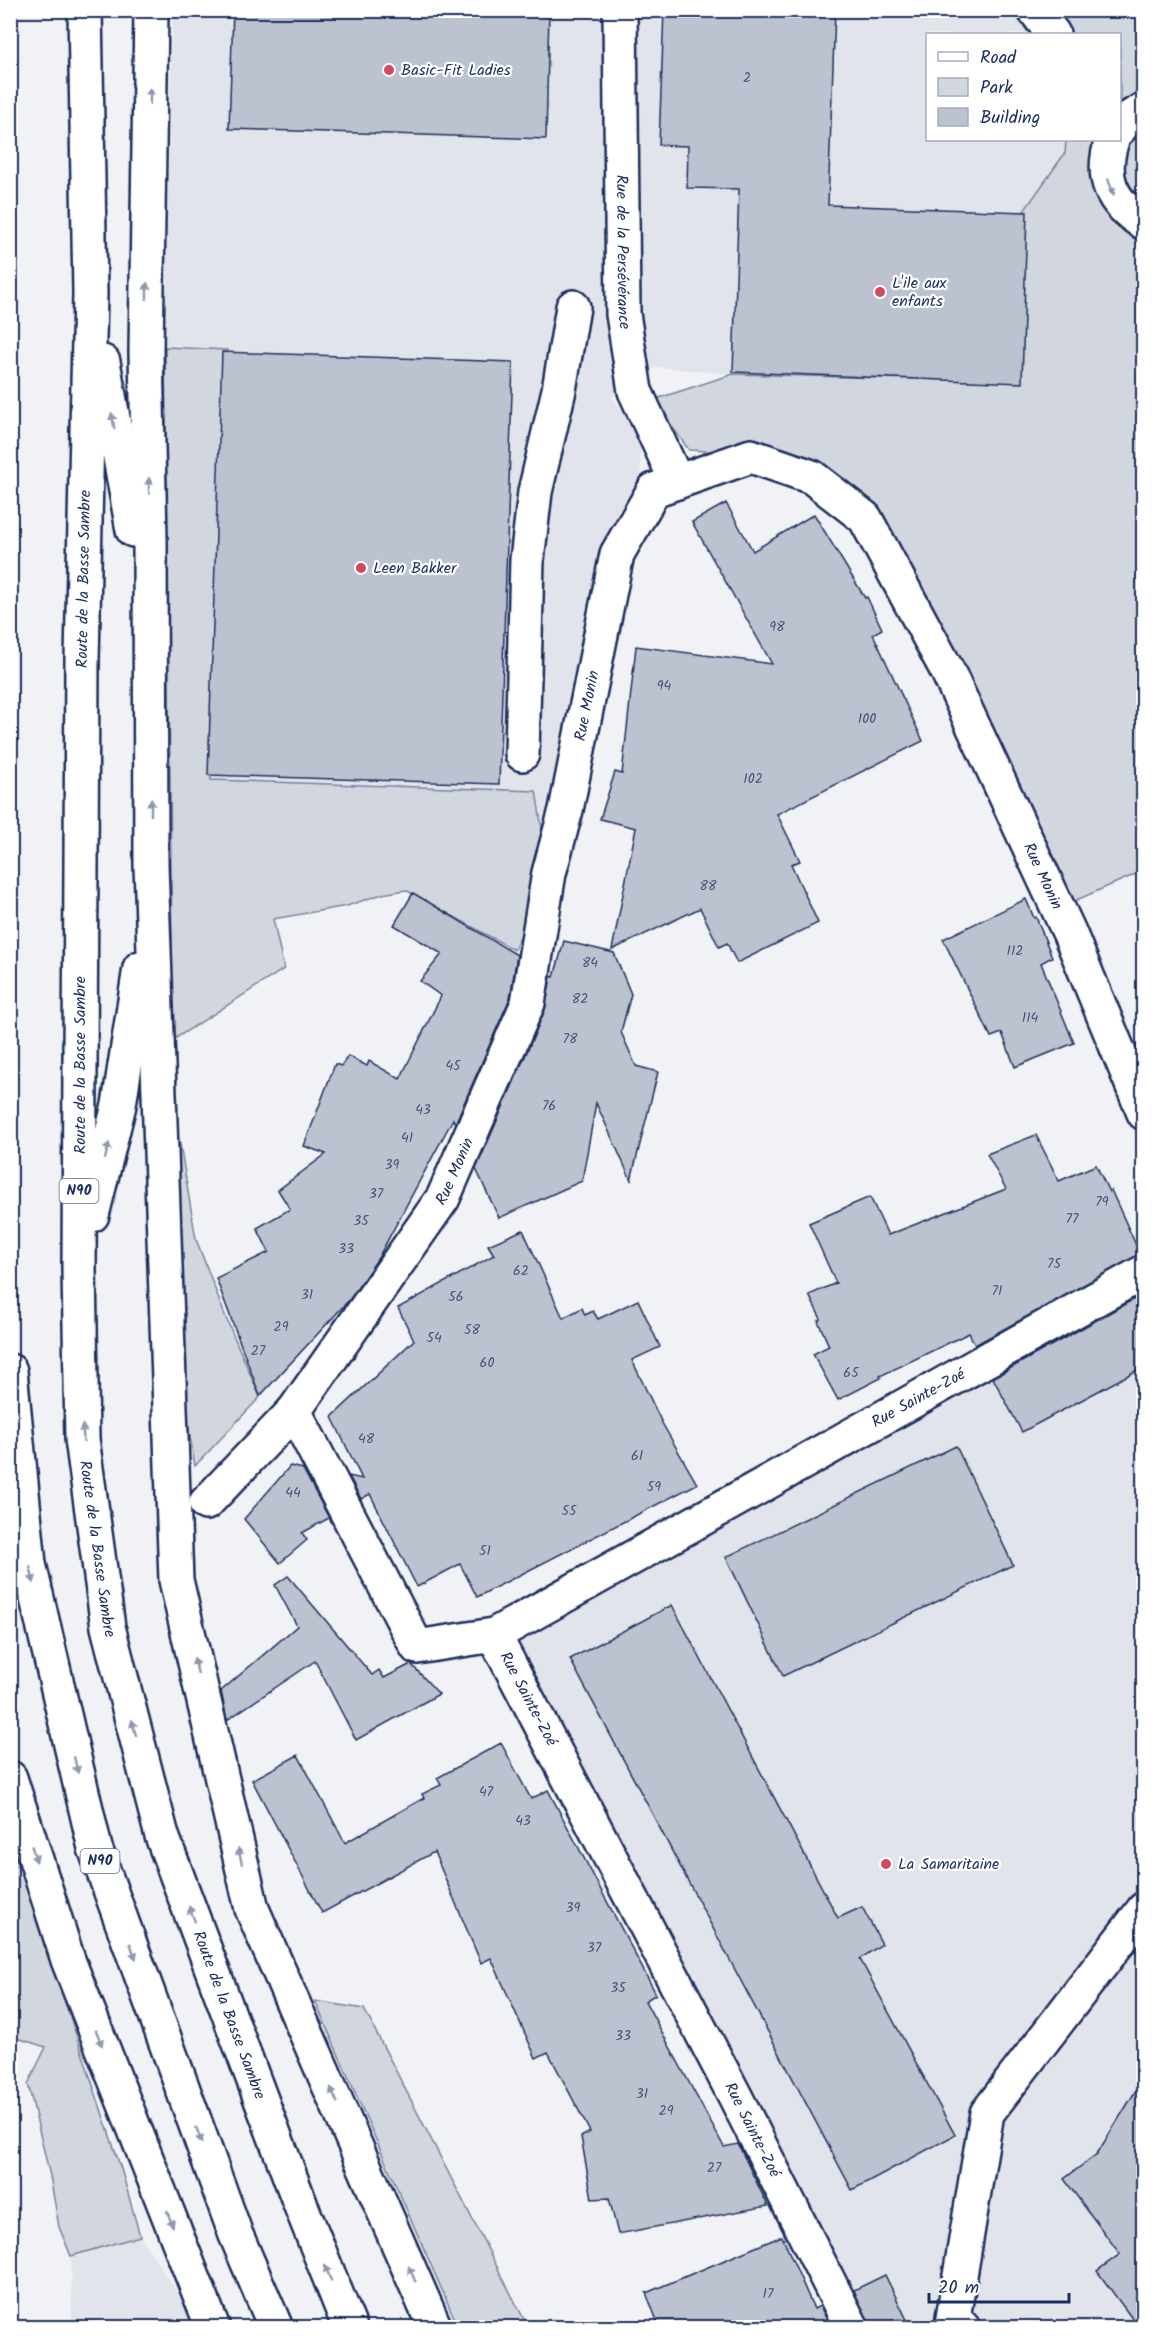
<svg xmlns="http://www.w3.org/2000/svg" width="1154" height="2338" font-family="Kalam,sans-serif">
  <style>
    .built { fill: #e1e4ea }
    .green { fill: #d2d6df; stroke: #76829e; stroke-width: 1.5 }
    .building { fill: #bcc2d0; stroke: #1b2f5e; stroke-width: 1.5 }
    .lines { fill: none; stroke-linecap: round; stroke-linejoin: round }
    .minor-casing { stroke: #1b2f5e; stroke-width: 38 }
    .highway-casing { stroke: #1b2f5e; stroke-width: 38 }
    .minor { stroke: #fff; stroke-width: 33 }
    .highway { stroke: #fff; stroke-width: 33 }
    .oneway { fill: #8d97ae }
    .poi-dot { fill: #d1495b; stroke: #fff; stroke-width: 2 }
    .labels { text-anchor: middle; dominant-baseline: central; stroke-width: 4.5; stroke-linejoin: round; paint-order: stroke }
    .number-label { font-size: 14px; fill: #43547a }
    .shield { fill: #fff; stroke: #5f6d8e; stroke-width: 1.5 }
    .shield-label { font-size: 15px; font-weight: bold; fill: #1b2f5e }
    .poi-label { font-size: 16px; fill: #1b2f5e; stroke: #fff; text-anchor: start }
    .street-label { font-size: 16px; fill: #1b2f5e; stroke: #fff }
  </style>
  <rect width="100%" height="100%" fill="#f1f2f5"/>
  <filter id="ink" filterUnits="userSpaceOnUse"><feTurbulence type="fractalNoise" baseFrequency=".0167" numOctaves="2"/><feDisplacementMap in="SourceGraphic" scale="12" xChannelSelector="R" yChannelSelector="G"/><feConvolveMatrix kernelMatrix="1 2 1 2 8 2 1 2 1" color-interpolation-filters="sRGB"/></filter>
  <g filter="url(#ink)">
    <!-- built -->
    <g class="built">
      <path d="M 172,11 L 1011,11 L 1029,34 L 928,34 L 928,140 L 1066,140 L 1065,153 L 1024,211 L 1019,382 L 733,374 L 656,367 L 612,397 L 640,435 L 641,517 L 549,873 L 536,791 L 211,780 L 227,351 L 165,347 Z"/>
      <path d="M 1143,1274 L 1143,2327 L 862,2327 L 515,1643 Z"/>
      <path d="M 140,2236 L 200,2327 L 72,2327 L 71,2256 Z"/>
    </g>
    <!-- green -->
    <g class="green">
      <path d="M 1011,11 L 1143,11 L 1143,871 L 1072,902 L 865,518 L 801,456 L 689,450 L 653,400 L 733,374 L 1019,382 L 1024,211 L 1065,153 L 1066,140 L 1120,140 L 1120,34 L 1030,34 Z"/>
      <path d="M 165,347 L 227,350 L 211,780 L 536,791 L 549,873 L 514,950 L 406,890 L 382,894 L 347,906 L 273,919 L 284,969 L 173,1040 Z"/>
      <path d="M 170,1144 L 180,1144 L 196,1239 L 226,1318 L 260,1397 L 195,1466 L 181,1384 Z"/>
      <path d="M 11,1862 L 20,1867 L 122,2172 L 140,2236 L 71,2256 L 59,2227 L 50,2176 L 28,2084 L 46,2047 L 13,2037 L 11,2029 Z"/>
      <path d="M 315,2001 L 364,2009 L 528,2327 L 463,2327 L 456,2322 Z"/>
    </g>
    <!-- building -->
    <g class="building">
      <path d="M 233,10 L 549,10 L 546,139 L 229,129 Z"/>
      <path d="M 664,10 L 835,10 L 828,205 L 1027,212 L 1022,383 L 733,372 L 739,189 L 687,188 L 688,146 L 659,145 Z"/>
      <path d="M 222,352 L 513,362 L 499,784 L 208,775 Z"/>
      <path d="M 726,503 L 753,551 L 814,514 L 865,598 L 867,597 L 882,629 L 873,634 L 923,741 L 777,814 L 800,861 L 791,864 L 818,923 L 737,963 L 727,943 L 719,947 L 700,908 L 612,950 L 636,828 L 600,819 L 615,772 L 622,774 L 636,646 L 772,664 L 692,522 Z"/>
      <path d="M 413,893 L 517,955 L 510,998 L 455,1124 L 453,1119 L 378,1258 L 350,1299 L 260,1396 L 216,1278 L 269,1252 L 257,1228 L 290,1209 L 278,1190 L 326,1154 L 304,1146 L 335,1064 L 341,1066 L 348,1056 L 367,1066 L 369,1061 L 400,1079 L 441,996 L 420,981 L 442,954 L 394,925 Z"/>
      <path d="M 1026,899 L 1034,918 L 1036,917 L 1052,957 L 1041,963 L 1074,1043 L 1015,1067 L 1002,1033 L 991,1037 L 943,939 Z"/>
      <path d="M 564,941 L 614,953 L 631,994 L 621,1032 L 636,1066 L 658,1072 L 631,1180 L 596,1103 L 582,1181 L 499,1218 L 476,1169 L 545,1010 L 551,976 L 554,977 Z"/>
      <path d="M 1036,1135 L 1059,1181 L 1096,1165 L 1109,1192 L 1111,1190 L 1140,1254 L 975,1345 L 969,1333 L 880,1376 L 881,1378 L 838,1400 L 813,1354 L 829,1346 L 818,1321 L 821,1319 L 809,1295 L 836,1283 L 809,1223 L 870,1197 L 888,1235 L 1006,1189 L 987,1154 Z"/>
      <path d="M 523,1230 L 563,1318 L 582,1308 L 585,1315 L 593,1311 L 598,1319 L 638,1300 L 660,1347 L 632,1360 L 662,1423 L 697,1484 L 477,1597 L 460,1564 L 417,1587 L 370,1494 L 361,1499 L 349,1476 L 362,1479 L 332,1417 L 414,1340 L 398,1308 L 494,1255 L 488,1245 Z"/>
      <path d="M 1143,1294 L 1143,1367 L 1022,1432 L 993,1378 Z"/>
      <path d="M 956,1446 L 1013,1565 L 783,1676 L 726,1557 Z"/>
      <path d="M 290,1466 L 303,1469 L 329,1518 L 302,1533 L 307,1540 L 280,1563 L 244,1519 Z"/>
      <path d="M 288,1576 L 372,1675 L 379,1670 L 384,1678 L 411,1664 L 439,1694 L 356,1740 L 315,1661 L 227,1720 L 221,1691 L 297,1626 L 275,1585 Z"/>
      <path d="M 672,1605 L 838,1918 L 862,1907 L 882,1944 L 860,1959 L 955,2135 L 852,2190 L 570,1659 Z"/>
      <path d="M 501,1743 L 531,1799 L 548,1790 L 656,1994 L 645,2001 L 724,2147 L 738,2144 L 768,2206 L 618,2234 L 609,2198 L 592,2199 L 581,2137 L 590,2132 L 548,2052 L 536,2058 L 491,1958 L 481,1963 L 434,1852 L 322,1913 L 252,1780 L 298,1755 L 345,1843 L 424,1798 L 422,1794 L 441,1785 L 437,1778 Z"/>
      <path d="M 1143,2079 L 1143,2328 L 1139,2328 L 1097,2271 L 1120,2254 L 1064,2179 L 1097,2154 Z"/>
      <path d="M 782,2236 L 814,2309 L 820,2306 L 831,2328 L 660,2328 L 646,2293 Z"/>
      <path d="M 885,2275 L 911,2328 L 870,2328 L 854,2290 Z"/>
    </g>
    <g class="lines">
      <defs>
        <g id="minor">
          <path id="s1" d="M 620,10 L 623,314 L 635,391 L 677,482"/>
          <path d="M 1035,10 L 1053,34"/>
          <path d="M 1120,128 L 1126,120 L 1144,109"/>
          <path d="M 1112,140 C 1100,177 1110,202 1144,223"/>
          <path d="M 522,754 L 527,560 L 535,492 L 559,390 L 573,307"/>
          <path d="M 206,1503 L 294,1411"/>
          <path id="s2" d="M 494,1635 L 417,1647 L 294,1411 L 443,1198 L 528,1003 L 549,873 L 566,810 L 617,554 L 654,490 L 751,456 L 812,477 L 865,518 L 948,672 L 1069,932 L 1144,1113"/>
          <path id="s3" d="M 852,2328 L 735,2096 L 494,1635 L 1144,1272"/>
          <path d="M 963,2328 L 953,2318 L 987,2113 L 1144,1909"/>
        </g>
        <g id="highway">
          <path id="s4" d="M 85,10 L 90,293 L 82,660 L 79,1269 L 82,1439 L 108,1627 L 162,1836 L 301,2206 L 350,2328"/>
          <path d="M 151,10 L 146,352 L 150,539 L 151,865 L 176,1580 L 252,1909 L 435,2328"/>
          <path d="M 103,362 L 133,530"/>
          <path d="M 92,1215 L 119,1105 L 140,968"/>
          <path d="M 10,1371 L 29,1564 L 95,1848 L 236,2235 L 276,2328"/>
          <path d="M 10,1778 L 68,1960 L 213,2328"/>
        </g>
      </defs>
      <!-- minor casing -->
      <use href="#minor" class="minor-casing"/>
      <!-- highway casing -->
      <use href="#highway" class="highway-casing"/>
      <!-- minor -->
      <use href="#minor" class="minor"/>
      <!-- highway -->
      <use href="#highway" class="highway"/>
    </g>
    <!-- one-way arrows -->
    <defs><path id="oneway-solid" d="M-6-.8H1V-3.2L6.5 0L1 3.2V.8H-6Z" transform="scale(1.5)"/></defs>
    <g class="oneway">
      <use href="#oneway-solid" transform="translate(150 96) rotate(-89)"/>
      <use href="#oneway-solid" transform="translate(1111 187) rotate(70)"/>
      <use href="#oneway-solid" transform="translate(147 291) rotate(-89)"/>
      <use href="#oneway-solid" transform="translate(113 421) rotate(-100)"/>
      <use href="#oneway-solid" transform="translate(149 486) rotate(-91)"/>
      <use href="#oneway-solid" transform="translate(151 807) rotate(-90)"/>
      <use href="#oneway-solid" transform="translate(107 1151) rotate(-76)"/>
      <use href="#oneway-solid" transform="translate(83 1433) rotate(-93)"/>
      <use href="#oneway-solid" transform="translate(32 1575) rotate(77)"/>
      <use href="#oneway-solid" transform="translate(196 1666) rotate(-103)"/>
      <use href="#oneway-solid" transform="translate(134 1728) rotate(-105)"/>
      <use href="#oneway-solid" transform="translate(76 1765) rotate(77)"/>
      <use href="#oneway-solid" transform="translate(34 1854) rotate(73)"/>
      <use href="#oneway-solid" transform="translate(240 1856) rotate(-103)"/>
      <use href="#oneway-solid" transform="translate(192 1914) rotate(-111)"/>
      <use href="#oneway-solid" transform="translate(133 1951) rotate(70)"/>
      <use href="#oneway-solid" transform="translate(99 2038) rotate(69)"/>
      <use href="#oneway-solid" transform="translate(334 2095) rotate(-114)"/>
      <use href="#oneway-solid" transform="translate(199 2135) rotate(70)"/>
      <use href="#oneway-solid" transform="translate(170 2219) rotate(69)"/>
      <use href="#oneway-solid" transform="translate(328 2273) rotate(-112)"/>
      <use href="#oneway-solid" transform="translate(412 2274) rotate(-114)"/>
    </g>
  </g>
  <!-- markers -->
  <g class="poi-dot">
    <circle cx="389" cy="70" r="6"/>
    <circle cx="880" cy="292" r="6"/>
    <circle cx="361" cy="568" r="6"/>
    <circle cx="886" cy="1864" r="6"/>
  </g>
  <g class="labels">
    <!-- number labels -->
    <g class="number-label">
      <text x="747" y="78">2</text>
      <text x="777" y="627">98</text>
      <text x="664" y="686">94</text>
      <text x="867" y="719">100</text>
      <text x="753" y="779">102</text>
      <text x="708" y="886">88</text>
      <text x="1015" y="951">112</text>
      <text x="590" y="963">84</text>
      <text x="580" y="999">82</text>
      <text x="1030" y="1018">114</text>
      <text x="570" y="1039">78</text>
      <text x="453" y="1066">45</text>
      <text x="549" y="1106">76</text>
      <text x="423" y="1110">43</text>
      <text x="407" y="1138">41</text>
      <text x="392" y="1165">39</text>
      <text x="376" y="1194">37</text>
      <text x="1102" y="1202">79</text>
      <text x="1072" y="1219">77</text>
      <text x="361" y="1221">35</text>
      <text x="346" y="1249">33</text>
      <text x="1054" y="1264">75</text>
      <text x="521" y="1271">62</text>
      <text x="997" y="1291">71</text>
      <text x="307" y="1295">31</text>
      <text x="456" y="1297">56</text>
      <text x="281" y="1327">29</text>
      <text x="472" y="1330">58</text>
      <text x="434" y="1338">54</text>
      <text x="258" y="1351">27</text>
      <text x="487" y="1363">60</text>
      <text x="851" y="1373">65</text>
      <text x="366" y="1439">48</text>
      <text x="637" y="1456">61</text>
      <text x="654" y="1487">59</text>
      <text x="293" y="1493">44</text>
      <text x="569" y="1511">55</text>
      <text x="485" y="1551">51</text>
      <text x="486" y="1792">47</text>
      <text x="523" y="1821">43</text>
      <text x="573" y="1908">39</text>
      <text x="594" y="1948">37</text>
      <text x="618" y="1988">35</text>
      <text x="623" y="2036">33</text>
      <text x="642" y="2094">31</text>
      <text x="666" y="2111">29</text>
      <text x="714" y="2168">27</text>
      <text x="768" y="2294">17</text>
    </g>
    <!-- shield labels -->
    <g class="shield">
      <rect x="59.5" y="1179" width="39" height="24" rx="4.5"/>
      <rect x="80.5" y="1849" width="39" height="24" rx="4.5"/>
    </g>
    <g class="shield-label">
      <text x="79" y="1191">N90</text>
      <text x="100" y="1861">N90</text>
    </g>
    <!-- poi labels -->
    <g class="poi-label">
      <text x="401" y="70">Basic-Fit Ladies</text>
      <text x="892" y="283">L'ile aux<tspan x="892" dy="18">enfants</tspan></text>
      <text x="373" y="568">Leen Bakker</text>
      <text x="898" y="1864">La Samaritaine</text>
    </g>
    <!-- street labels -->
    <g class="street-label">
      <text stroke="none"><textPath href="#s1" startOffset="242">Rue de la Persévérance</textPath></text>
      <text transform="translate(84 579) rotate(-89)">Route de la Basse Sambre</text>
      <text stroke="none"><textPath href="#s2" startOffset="1120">Rue Monin</textPath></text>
      <text stroke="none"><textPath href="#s2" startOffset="1983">Rue Monin</textPath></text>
      <text transform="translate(80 1065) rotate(-90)">Route de la Basse Sambre</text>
      <text stroke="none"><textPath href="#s2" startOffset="633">Rue Monin</textPath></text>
      <text stroke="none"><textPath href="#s3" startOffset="1266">Rue Sainte-Zoé</textPath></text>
      <text stroke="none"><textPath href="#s4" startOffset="1540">Route de la Basse Sambre</textPath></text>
      <text transform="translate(528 1699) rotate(62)">Rue Sainte-Zoé</text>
      <text stroke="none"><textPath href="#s4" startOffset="2026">Route de la Basse Sambre</textPath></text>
      <text transform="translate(752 2130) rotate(63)">Rue Sainte-Zoé</text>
    </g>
  </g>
  <!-- margin -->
  <rect width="1154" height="2338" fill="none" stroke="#fff" stroke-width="36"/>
  <rect x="18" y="18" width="1118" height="2302" fill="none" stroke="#1b2f5e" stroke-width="2" filter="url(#ink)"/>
  <!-- legend -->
  <rect x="926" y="33" width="195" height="108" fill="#ffffff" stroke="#a4acbf" stroke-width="1.5"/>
  <rect x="938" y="52" width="30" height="9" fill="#ffffff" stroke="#a4acbf" stroke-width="1.5"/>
  <text x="980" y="63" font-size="18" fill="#1b2f5e">Road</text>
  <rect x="938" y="78" width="30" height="18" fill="#d2d6df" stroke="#a4acbf" stroke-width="1.5"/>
  <text x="980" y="93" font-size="18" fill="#1b2f5e">Park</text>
  <rect x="938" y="108" width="30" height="18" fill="#bcc2d0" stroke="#a4acbf" stroke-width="1.5"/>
  <text x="980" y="123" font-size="18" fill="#1b2f5e">Building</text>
  <!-- scale -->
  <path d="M929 2293v9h140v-9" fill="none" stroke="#1b2f5e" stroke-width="3"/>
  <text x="938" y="2293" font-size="18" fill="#1b2f5e" stroke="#ffffff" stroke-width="4.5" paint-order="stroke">20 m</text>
</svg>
